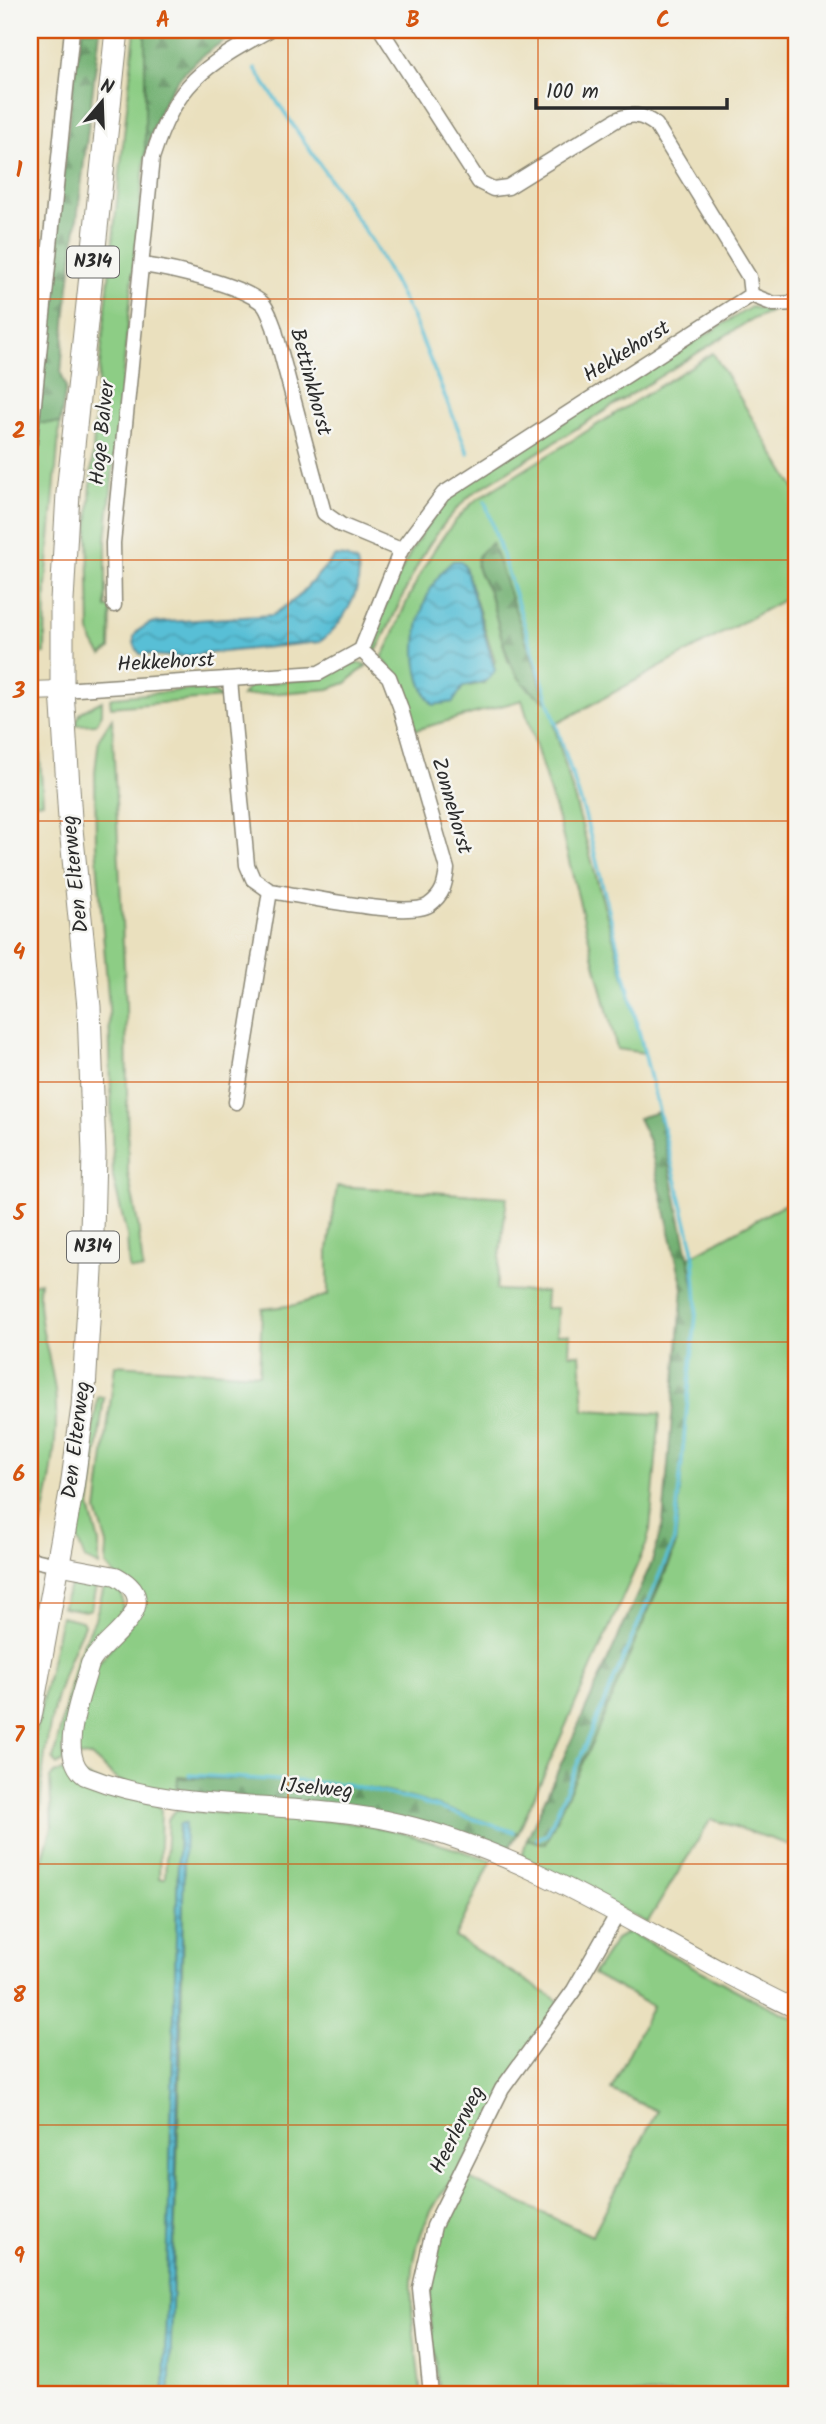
<svg xmlns="http://www.w3.org/2000/svg" width="826" height="2424" font-family="Kalam,sans-serif">
  <style>
    .grass { fill: #8dcd85; stroke: #5c7c58; stroke-width: 2; fill-rule: evenodd }
    .forest { fill: url(#forest-firs); stroke: #4e6e4e; stroke-width: 2 }
    .water { fill: url(#water-waves); stroke: #427580; stroke-width: 2 }
    .lines { fill: none; stroke-linecap: round; stroke-linejoin: round }
    .stream { stroke: #58bfd6; stroke-width: 3.5 }
    .minor-casing { stroke: #8a8674; stroke-width: 17 }
    .tertiary-casing { stroke: #8a8674; stroke-width: 20 }
    .primary-casing { stroke: #8a8674; stroke-width: 25 }
    .minor { stroke: #fff; stroke-width: 14 }
    .tertiary { stroke: #fff; stroke-width: 18 }
    .primary { stroke: #fff; stroke-width: 23 }
    .grid { fill: none; stroke: #d5540f; stroke-width: 2; stroke-opacity: 0.55 }
    .labels { text-anchor: middle; dominant-baseline: central; stroke-width: 5; stroke-linejoin: round; paint-order: stroke }
    .shield { fill: #f6f6f2; stroke: #686867; stroke-width: 2 }
    .shield-label { font-size: 19px; font-weight: bold; fill: #2b2b2b }
    .street-label { font-size: 21px; fill: #2b2b2b; stroke: #f6f6f2 }
    .neatline { fill: none; stroke: #d5540f; stroke-width: 2.5 }
    .grid-label { font-size: 23px; text-anchor: middle; font-weight: bold; fill: #d5540f }
  </style>
  <defs>
    <pattern id="forest-firs" width="22" height="20" patternUnits="userSpaceOnUse" patternTransform="scale(1.75)"><rect width="22" height="20" fill="#72b072"/><path d="M5 1l3.5 6h-7zM16 11l3.5 6h-7z" fill="#5e8f5e"/></pattern>
    <pattern id="water-waves" width="16" height="10" patternUnits="userSpaceOnUse" patternTransform="scale(1.75)"><rect width="16" height="10" fill="#58bfd6"/><path d="M0 5q4-4 8 0t8 0" fill="none" stroke="#499bae"/></pattern>
  </defs>
  <rect width="100%" height="100%" fill="#f6f6f2"/>
  <filter id="ink" filterUnits="userSpaceOnUse"><feTurbulence type="fractalNoise" baseFrequency=".0143" numOctaves="2"/><feDisplacementMap in="SourceGraphic" scale="14" xChannelSelector="R" yChannelSelector="G"/><feConvolveMatrix kernelMatrix="1 2 1 2 8 2 1 2 1" color-interpolation-filters="sRGB"/></filter>
  <filter id="wash" filterUnits="userSpaceOnUse"><feTurbulence type="fractalNoise" baseFrequency=".00686" numOctaves="4" result="noise"/><feDisplacementMap in="SourceGraphic" scale="28" xChannelSelector="R" yChannelSelector="G"/><feGaussianBlur stdDeviation="1.57" result="paint"/><feColorMatrix in="noise" values="0 0 0 0 0 0 0 0 0 0 0 0 0 0 0 0 0 1.4 0 .05"/><feComposite in="paint" operator="in"/></filter>
  <g filter="url(#wash)">
    <rect width="100%" height="100%" fill="#eae0be"/>
    <!-- grass -->
    <g class="grass">
      <path d="M 135,30 L 145,30 L 145,157 L 106,540 L 106,608 L 111,608 L 110,649 L 102,655 L 93,643 L 90,632 L 88,532 L 96,402 Z"/>
      <path d="M 751,307 L 772,311 L 749,321 L 473,493 C 418,542 409,590 376,652 L 371,638 C 396,579 419,521 469,480 Z"/>
      <path d="M 713,353 L 796,491 L 796,593 L 554,725 L 645,1053 L 617,1049 L 560,826 L 522,700 L 415,730 L 399,681 L 382,657 C 392,642 397,624 404,608 C 423,566 442,530 476,500 ZM 491,543 L 547,701 L 508,661 L 488,588 L 476,565 ZM 465,567 L 495,661 L 484,683 L 463,687 Z"/>
      <path d="M 36,423 L 60,423 L 46,586 L 45,654 L 35,654 L 30,674 L 30,477 Z"/>
      <path d="M 356,663 L 367,665 L 346,683 L 329,689 L 242,696 L 250,685 L 326,677 L 342,666 Z"/>
      <path d="M 208,688 L 222,698 L 111,707 L 110,699 L 114,697 Z"/>
      <path d="M 102,701 L 102,713 L 96,724 L 75,725 L 81,712 Z"/>
      <path d="M 30,705 L 37,711 L 43,802 L 34,803 L 30,758 Z"/>
      <path d="M 112,718 L 126,1005 L 128,1174 L 138,1224 L 143,1270 L 129,1269 L 127,1236 L 113,1177 L 109,1008 L 96,845 L 95,772 L 99,738 Z"/>
      <path d="M 337,1186 L 507,1197 L 496,1290 L 546,1292 L 545,1308 L 558,1308 L 557,1334 L 570,1334 L 569,1354 L 580,1354 L 584,1410 L 660,1414 L 650,1530 L 646,1545 L 518,1833 L 414,1799 L 384,1792 L 328,1784 L 179,1777 L 177,1795 L 119,1781 L 91,1756 L 77,1757 L 77,1745 L 94,1669 L 142,1608 L 106,1565 L 107,1544 L 97,1511 L 115,1365 L 259,1374 L 262,1309 L 295,1305 L 328,1295 L 328,1250 Z"/>
      <path d="M 796,1198 L 796,1847 L 711,1819 L 647,1923 L 538,1866 L 522,1856 L 527,1839 L 545,1843 L 672,1558 L 695,1326 L 697,1299 L 689,1257 Z"/>
      <path d="M 40,1282 C 34,1322 55,1363 56,1404 C 58,1461 43,1518 30,1574 L 30,1284 Z"/>
      <path d="M 98,1397 L 104,1397 L 90,1507 L 99,1543 L 99,1566 L 85,1559 L 78,1541 L 77,1531 Z"/>
      <path d="M 89,1576 L 98,1577 L 91,1609 L 85,1611 L 62,1607 L 71,1584 Z"/>
      <path d="M 106,1580 L 120,1588 C 133,1627 98,1641 81,1670 C 74,1683 61,1747 64,1760 L 57,1765 L 53,1760 L 76,1660 L 95,1619 Z"/>
      <path d="M 61,1616 L 82,1621 L 84,1625 C 62,1670 48,1722 43,1771 C 40,1806 40,1840 30,1873 L 30,1757 Z"/>
      <path d="M 69,1770 L 157,1804 L 161,1810 L 159,1878 L 165,1878 L 168,1819 L 176,1810 L 344,1822 L 393,1830 L 492,1860 L 455,1937 L 562,2003 L 454,2178 C 395,2247 412,2311 421,2394 L 169,2394 L 181,2050 L 184,1823 L 179,1824 L 164,2394 L 30,2394 L 30,1902 L 52,1827 L 50,1778 L 54,1773 Z"/>
      <path d="M 629,1932 L 751,1998 L 796,2019 L 796,2394 L 439,2394 C 436,2356 426,2313 432,2275 C 437,2241 452,2208 465,2177 L 592,2236 L 657,2111 L 611,2090 L 652,2006 L 593,1974 L 616,1939 Z"/>
    </g>
    <!-- forest -->
    <g class="forest">
      <path d="M 83,30 L 100,30 L 66,311 L 61,373 L 66,387 L 60,423 L 36,423 L 75,67 Z"/>
      <path d="M 145,30 L 223,30 L 229,38 C 176,69 159,99 145,157 Z"/>
      <path d="M 492,543 L 547,701 C 504,681 503,635 490,594 C 487,585 477,573 477,564 C 476,554 485,548 492,543 Z"/>
      <path d="M 658,1112 L 697,1299 L 675,1547 L 600,1725 L 545,1844 L 527,1839 L 652,1562 L 663,1523 L 683,1288 L 649,1141 L 638,1118 Z"/>
      <path d="M 178,1777 C 256,1781 340,1777 415,1799 C 449,1809 484,1821 518,1833 L 508,1850 L 438,1827 L 177,1795 Z"/>
    </g>
    <!-- water -->
    <g class="water">
      <path d="M 335,556 L 346,557 L 357,563 C 365,590 341,626 320,642 L 174,657 L 140,654 C 128,638 134,631 151,623 L 273,615 L 298,597 Z"/>
      <path d="M 453,561 L 461,561 L 465,567 L 495,670 C 489,685 476,682 463,687 L 453,702 L 433,705 C 402,668 416,590 453,561 Z"/>
      <path d="M 185,1823 L 170,2379 L 169,2394 L 164,2394 L 179,1824 Z"/>
    </g>
    <g class="lines">
      <!-- stream -->
      <g class="stream">
        <path d="M 255,69 L 373,243 L 413,318 L 468,453"/>
        <path d="M 485,501 L 585,815 L 693,1248 L 697,1304 L 674,1541 L 547,1834 L 537,1839"/>
        <path d="M 189,1775 L 345,1784 L 417,1801 L 514,1832"/>
      </g>
    </g>
  </g>
  <g filter="url(#ink)">
    <g class="lines">
      <defs>
        <g id="minor">
          <path d="M 143,265 C 171,269 241,285 262,303 C 268,308 271,320 274,327 L 324,513 L 341,525 L 401,550"/>
          <path d="M 751,295 L 774,304 L 796,303"/>
          <path d="M 30,443 L 72,30"/>
          <path d="M 114,605 L 113,543 L 152,158 C 176,83 202,67 269,30"/>
          <path d="M 230,680 L 247,865 L 253,879 L 270,891 C 299,895 408,919 429,905 C 443,895 445,885 447,869 L 400,706 L 389,677 L 361,650"/>
          <path d="M 62,690 L 319,673 L 361,650 L 401,550 L 443,494 L 751,295 L 749,277 L 656,125 C 641,114 633,113 616,120 L 508,187 L 493,189 L 479,182 L 381,30"/>
          <path d="M 236,1102 L 270,891"/>
          <path d="M 30,1559 L 57,1565"/>
          <path d="M 431,2394 L 420,2288 L 434,2226 L 502,2089 L 574,1990 L 618,1913"/>
        </g>
        <g id="tertiary">
          <path d="M 30,691 L 62,690"/>
          <path d="M 57,1565 L 116,1576 C 170,1606 103,1637 90,1664 C 82,1694 56,1755 85,1776 C 186,1816 295,1798 399,1823 C 544,1857 663,1947 796,2009"/>
        </g>
        <path id="primary" d="M 30,1717 L 72,1487 L 83,1407 L 91,1271 L 94,1154 L 89,1007 L 70,819 L 62,690 L 62,601 L 68,493 L 117,30"/>
      </defs>
      <!-- minor casing -->
      <use href="#minor" class="minor-casing"/>
      <!-- tertiary casing -->
      <use href="#tertiary" class="tertiary-casing"/>
      <!-- primary casing -->
      <use href="#primary" class="primary-casing"/>
      <!-- minor -->
      <use href="#minor" class="minor"/>
      <!-- tertiary -->
      <use href="#tertiary" class="tertiary"/>
      <!-- primary -->
      <use href="#primary" class="primary"/>
    </g>
  </g>
  <!-- grid -->
  <path class="grid" d="M 288,30 L 288,2394M 538,30 L 538,2394M 30,299 L 796,299M 30,560 L 796,560M 30,821 L 796,821M 30,1082 L 796,1082M 30,1342 L 796,1342M 30,1603 L 796,1603M 30,1864 L 796,1864M 30,2125 L 796,2125"/>
  <g class="labels">
    <!-- shield labels -->
    <g class="shield">
      <rect x="67" y="246.5" width="52" height="31" rx="5"/>
      <rect x="67" y="1231.5" width="52" height="31" rx="5"/>
    </g>
    <g class="shield-label">
      <text x="93" y="262">N314</text>
      <text x="93" y="1247">N314</text>
    </g>
    <!-- street labels -->
    <g class="street-label">
      <text transform="translate(627 352) rotate(-32)">Hekkehorst</text>
      <text transform="translate(310 382) rotate(75)">Bettinkhorst</text>
      <text transform="translate(103 433) rotate(-84)">Hoge Balver</text>
      <text transform="translate(166 663) rotate(-3)">Hekkehorst</text>
      <text transform="translate(451 806) rotate(74)">Zonnehorst</text>
      <text transform="translate(76 874) rotate(-96)">Den Elterweg</text>
      <text transform="translate(77 1440) rotate(-83)">Den Elterweg</text>
      <text transform="translate(316 1789) rotate(5)">IJselweg</text>
      <text transform="translate(458 2130) rotate(-63)">Heerlerweg</text>
    </g>
  </g>
  <!-- margin -->
  <rect width="826" height="2424" fill="none" stroke="#f6f6f2" stroke-width="77"/>
  <!-- north arrow -->
  <g transform="translate(102 102) rotate(19)" stroke="#f6f6f2" stroke-width="5" paint-order="stroke">
  <path d="M0-5L12 26L0 18L-12 26Z" fill="#2b2b2b"/>
  <text y="-10" font-size="19" font-weight="bold" text-anchor="middle" fill="#2b2b2b">N</text>
  </g>
  <!-- scale -->
  <path d="M536 98v10h191v-10" fill="none" stroke="#2b2b2b" stroke-width="3.5"/>
  <text x="546" y="98" font-size="21" fill="#2b2b2b" stroke="#f6f6f2" stroke-width="5" paint-order="stroke">100 m</text>
  <rect x="38" y="38" width="750" height="2348" class="neatline"/>
  <g class="grid-label">
    <text x="163" y="27">A</text>
    <text x="413" y="27">B</text>
    <text x="663" y="27">C</text>
    <text x="19" y="177">1</text>
    <text x="19" y="438">2</text>
    <text x="19" y="698">3</text>
    <text x="19" y="959">4</text>
    <text x="19" y="1220">5</text>
    <text x="19" y="1481">6</text>
    <text x="19" y="1742">7</text>
    <text x="19" y="2002">8</text>
    <text x="19" y="2263">9</text>
  </g>
</svg>
